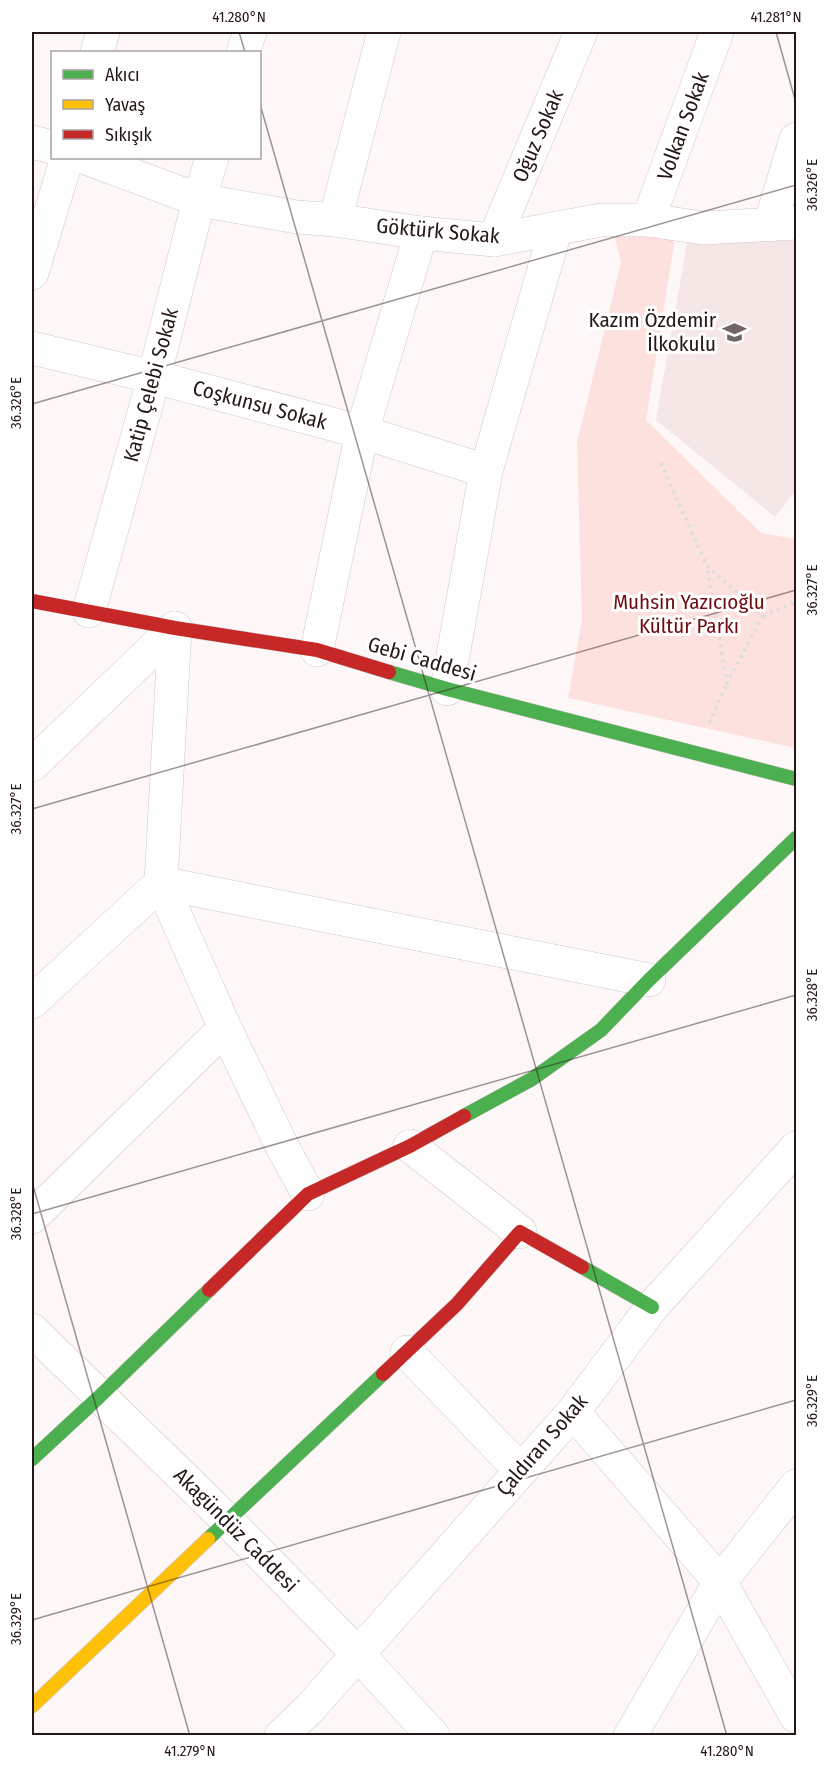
<svg xmlns="http://www.w3.org/2000/svg" width="828" height="1767" font-family="'Fira Sans Condensed',sans-serif">
  <style>
    .built { fill: #f5e7e6 }
    .green { fill: #fde1de }
    .lines { fill: none; stroke-linecap: round; stroke-linejoin: round }
    .street-casing { stroke: #cfc6c5; stroke-width: 34 }
    .fast-casing { stroke: #cfc6c5; stroke-width: 15 }
    .slow-casing { stroke: #cfc6c5; stroke-width: 15 }
    .jam-casing { stroke: #cfc6c5; stroke-width: 15 }
    .path { stroke: #dedddd; stroke-width: 4; stroke-dasharray: 3 4.5; stroke-linecap: butt }
    .street { stroke: #fffefe; stroke-width: 33 }
    .fast { stroke: #4caf50; stroke-width: 14 }
    .slow { stroke: #ffc107; stroke-width: 14 }
    .jam { stroke: #c62828; stroke-width: 14 }
    .ticks { fill: none; stroke: #261816; stroke-width: 1.5; stroke-opacity: 0.45 }
    .labels { text-anchor: middle; dominant-baseline: central; stroke-width: 6; stroke-linejoin: round; paint-order: stroke }
    .street-label { font-size: 21px; fill: #261816; stroke: #fff }
    .poi-label { font-size: 21px; fill: #261816; stroke: #fff; text-anchor: end }
    .park-label { font-size: 21px; fill: #6f0d11; stroke: #fff }
    .neatline { fill: none; stroke: #261816; stroke-width: 2 }
    .ticks-label { font-size: 15px; text-anchor: middle; fill: #261816 }
  </style>
  <rect width="100%" height="100%" fill="#fdf8f7"/>
  <!-- built -->
  <path class="built" d="M 796,240 L 796,490 L 775,517 L 656,420 L 687,243 Z"/>
  <!-- green -->
  <path class="green" d="M 614,232 L 675,238 L 646,420 L 761,533 L 796,539 L 796,748 L 568,698 L 582,620 L 577,442 L 621,263 Z"/>
  <g class="lines">
    <defs>
      <g id="street">
        <path d="M 97,52 L 103,32"/>
        <path d="M 243,52 L 250,32"/>
        <path d="M 32,142 L 52,147"/>
        <path d="M 86,158 L 199,200 L 297,217 L 335,220 L 421,233 L 494,240 L 601,220 L 648,220 L 703,228 L 796,223"/>
        <path d="M 335,220 L 384,32"/>
        <path d="M 648,220 L 717,32"/>
        <path d="M 770,225 L 796,139"/>
        <path d="M 494,240 L 581,32"/>
        <path d="M 32,273 L 67,158"/>
        <path d="M 32,348 L 154,377 L 362,432 L 486,471"/>
        <path d="M 89,611 L 154,377 L 199,200 L 212,158"/>
        <path d="M 175,628 L 161,883 L 225,1028 L 282,1146 L 308,1194"/>
        <path d="M 317,650 L 362,432 L 421,233"/>
        <path d="M 447,689 L 486,471 L 556,228"/>
        <path d="M 32,765 L 175,628"/>
        <path d="M 32,1002 L 161,883 L 649,980"/>
        <path d="M 410,1146 L 520,1232"/>
        <path d="M 32,1217 L 225,1028"/>
        <path d="M 32,1330 L 228,1521 L 358,1654 L 433,1736"/>
        <path d="M 407,1352 L 520,1470"/>
        <path d="M 573,1412 L 720,1582 L 796,1716"/>
        <path d="M 281,1736 L 310,1708 L 573,1412 L 652,1307 L 796,1148"/>
        <path d="M 630,1736 L 720,1582 L 796,1486"/>
      </g>
      <g id="fast">
        <path d="M 389,672 L 447,689 L 796,779"/>
        <path d="M 464,1116 L 532,1079 L 601,1030 L 649,980 L 796,838"/>
        <path d="M 582,1267 L 652,1307"/>
        <path d="M 32,1459 L 99,1397 L 209,1290"/>
        <path d="M 208,1539 L 383,1374"/>
      </g>
      <path id="slow" d="M 32,1706 L 208,1539"/>
      <g id="jam">
        <path d="M 32,601 L 175,628 L 317,650 L 389,672"/>
        <path d="M 209,1290 L 308,1194 L 410,1146 L 464,1116"/>
        <path d="M 383,1374 L 457,1304 L 520,1232 L 582,1267"/>
      </g>
    </defs>
    <!-- street casing -->
    <use href="#street" class="street-casing"/>
    <!-- fast casing -->
    <use href="#fast" class="fast-casing"/>
    <!-- slow casing -->
    <use href="#slow" class="slow-casing"/>
    <!-- jam casing -->
    <use href="#jam" class="jam-casing"/>
    <!-- path -->
    <g class="path">
      <path d="M 661,463 L 707,566 L 763,616 L 727,683 L 707,566"/>
      <path d="M 763,616 L 796,602"/>
      <path d="M 709,723 L 727,683"/>
    </g>
    <!-- street -->
    <use href="#street" class="street"/>
    <!-- fast -->
    <use href="#fast" class="fast"/>
    <!-- slow -->
    <use href="#slow" class="slow"/>
    <!-- jam -->
    <use href="#jam" class="jam"/>
  </g>
  <!-- ticks -->
  <path class="ticks" d="M 239,32 L 245,52M 776,32 L 796,103M 260,104 L 727,1736M 32,404 L 796,185M 32,809 L 796,590M 32,1182 L 190,1736M 32,1214 L 796,995M 32,1620 L 796,1400"/>
  <!-- icons -->
  <defs>
    <symbol id="school-bare" viewBox="-9 -9 18 18"><path d="M0-5L7-2L0 1L-7-2ZM-4 1L0 2.5L4 1V4Q0 6-4 4Z" fill="#716665" stroke="#fff" stroke-width="2.5" paint-order="stroke"/></symbol>
  </defs>
  <g fill-rule="evenodd">
    <use href="#school-bare" x="718" y="316" width="33" height="33"/>
  </g>
  <g class="labels">
    <!-- street labels -->
    <g class="street-label">
      <text transform="translate(683 126) rotate(-70)">Volkan Sokak</text>
      <text transform="translate(538 136) rotate(-67)">Oğuz Sokak</text>
      <text transform="translate(438 231) rotate(5)">Göktürk Sokak</text>
      <text transform="translate(151 385) rotate(-75)">Katip Çelebi Sokak</text>
      <text transform="translate(260 405) rotate(15)">Coşkunsu Sokak</text>
      <text transform="translate(422 659) rotate(16)">Gebi Caddesi</text>
      <text transform="translate(542 1445) rotate(-49)">Çaldıran Sokak</text>
      <text transform="translate(236 1530) rotate(45)">Akagündüz Caddesi</text>
    </g>
    <!-- poi labels -->
    <g class="poi-label">
      <text x="716" y="320">Kazım Özdemir<tspan x="716" dy="24">İlkokulu</tspan></text>
    </g>
    <!-- park labels -->
    <g class="park-label">
      <text x="689" y="602">Muhsin Yazıcıoğlu<tspan x="689" dy="24">Kültür Parkı</tspan></text>
    </g>
  </g>
  <!-- border -->
  <rect width="828" height="1767" fill="none" stroke="#ffffff" stroke-width="66"/>
  <!-- legend -->
  <rect x="51" y="51" width="210" height="108" fill="#ffffff" stroke="#a8a3a2" stroke-width="1.5"/>
  <rect x="63" y="70" width="30" height="9" fill="#4caf50" stroke="#a8a3a2" stroke-width="1.5"/>
  <text x="105" y="81" font-size="18" fill="#261816">Akıcı</text>
  <rect x="63" y="100" width="30" height="9" fill="#ffc107" stroke="#a8a3a2" stroke-width="1.5"/>
  <text x="105" y="111" font-size="18" fill="#261816">Yavaş</text>
  <rect x="63" y="130" width="30" height="9" fill="#c62828" stroke="#a8a3a2" stroke-width="1.5"/>
  <text x="105" y="141" font-size="18" fill="#261816">Sıkışık</text>
  <rect x="33" y="33" width="762" height="1701" class="neatline"/>
  <g class="ticks-label">
    <text x="239" y="22">41.280°N</text>
    <text x="776" y="22">41.281°N</text>
    <text transform="translate(812 185) rotate(-90)" y="5">36.326°E</text>
    <text transform="translate(16 403) rotate(-90)" y="5">36.326°E</text>
    <text transform="translate(812 590) rotate(-90)" y="5">36.327°E</text>
    <text transform="translate(16 809) rotate(-90)" y="5">36.327°E</text>
    <text transform="translate(812 995) rotate(-90)" y="5">36.328°E</text>
    <text transform="translate(16 1214) rotate(-90)" y="5">36.328°E</text>
    <text transform="translate(812 1401) rotate(-90)" y="5">36.329°E</text>
    <text transform="translate(16 1619) rotate(-90)" y="5">36.329°E</text>
    <text x="190" y="1756">41.279°N</text>
    <text x="727" y="1756">41.280°N</text>
  </g>
</svg>
